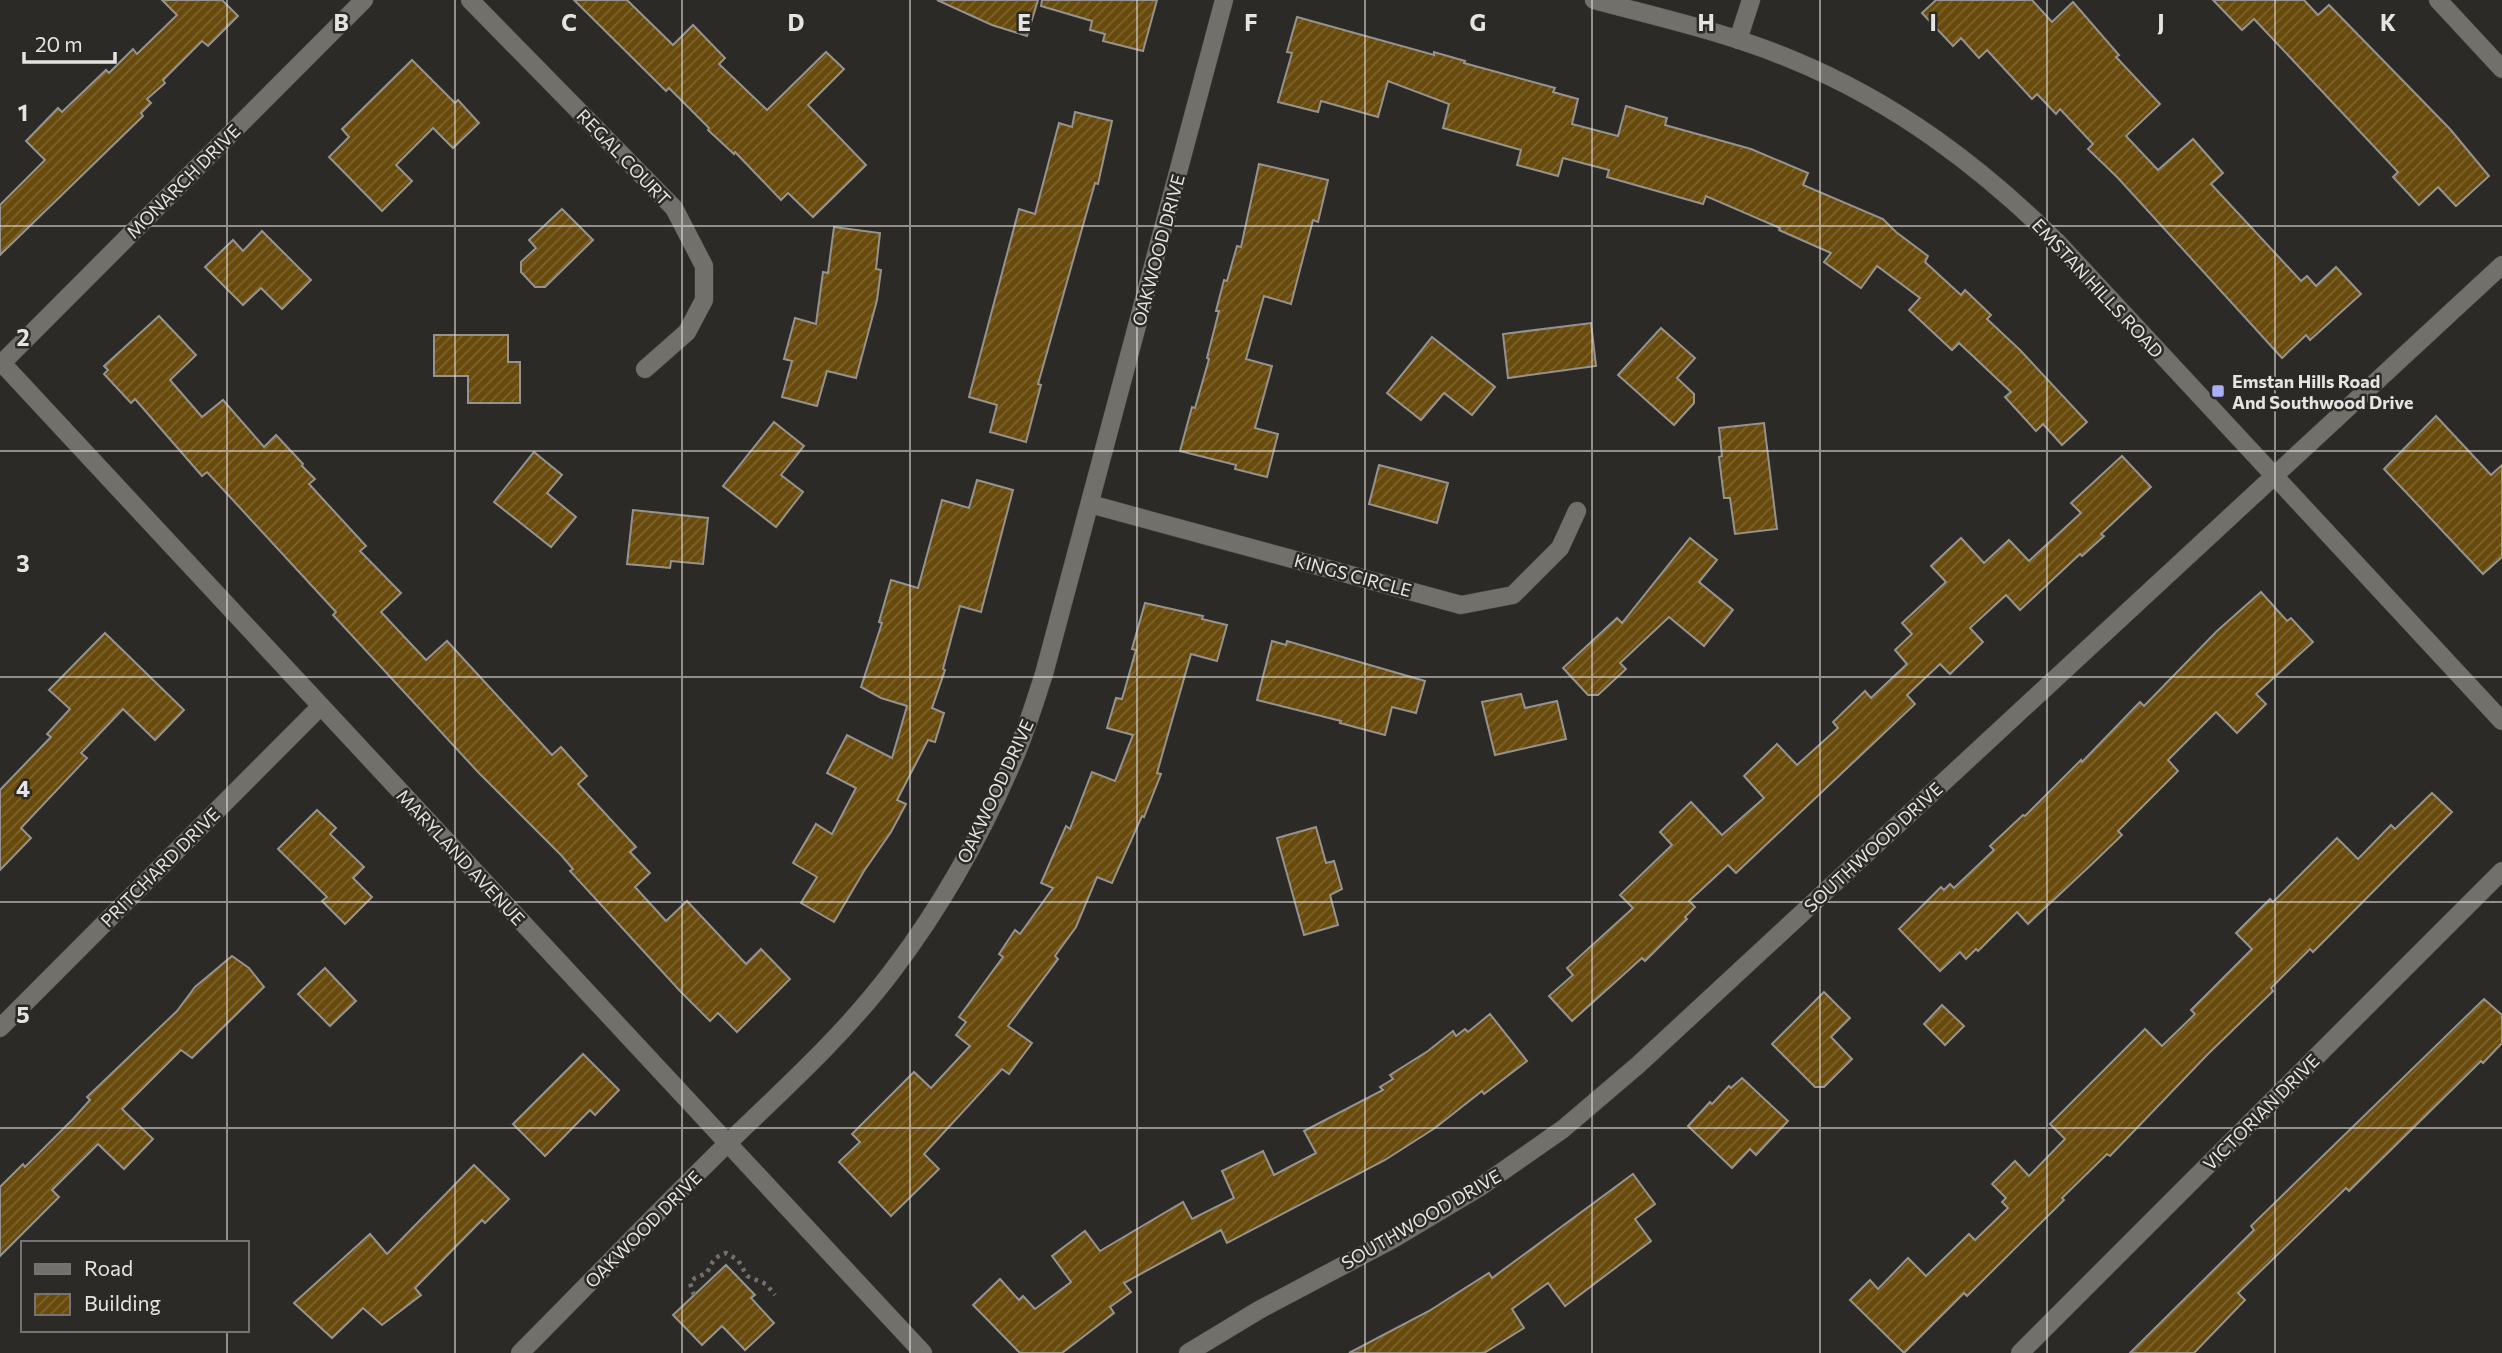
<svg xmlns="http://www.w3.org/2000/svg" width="2502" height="1353" font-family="Commissioner,sans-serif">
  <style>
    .building { fill: url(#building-hatch); stroke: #96938f; stroke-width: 2 }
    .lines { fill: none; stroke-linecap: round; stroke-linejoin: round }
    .street-casing { stroke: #474542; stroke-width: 19 }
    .path { stroke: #73716e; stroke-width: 4.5; stroke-dasharray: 3.5 5; stroke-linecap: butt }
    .street { stroke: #72706b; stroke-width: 18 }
    .grid { fill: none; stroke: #e6e4e2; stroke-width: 2; stroke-opacity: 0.55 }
    .poi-dot { fill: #abaffb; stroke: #2c2a27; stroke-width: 2.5 }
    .labels { text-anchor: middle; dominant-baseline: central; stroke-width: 5; stroke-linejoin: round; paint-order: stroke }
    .street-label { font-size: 18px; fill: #e6e4e2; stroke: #2c2a27 }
    .poi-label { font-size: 18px; font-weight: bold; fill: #e6e4e2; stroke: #2c2a27; text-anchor: start }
    .grid-label { font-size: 23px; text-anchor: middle; font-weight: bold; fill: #e6e4e2; stroke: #2c2a27; stroke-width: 5; stroke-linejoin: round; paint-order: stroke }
  </style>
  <defs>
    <pattern id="building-hatch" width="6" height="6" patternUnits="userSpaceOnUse" patternTransform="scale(1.75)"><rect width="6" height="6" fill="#674a0c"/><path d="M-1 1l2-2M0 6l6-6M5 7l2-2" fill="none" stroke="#7d642f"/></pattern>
  </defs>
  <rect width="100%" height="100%" fill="#2c2a27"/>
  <!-- building -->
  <g class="building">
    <path d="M 162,0 L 222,0 L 238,16 L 208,46 L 202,41 L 163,80 L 165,83 L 147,99 L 151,103 L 141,113 L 143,116 L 0,255 L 0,205 L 45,160 L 26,141 L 58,108 L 62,112 L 106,70 L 109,73 L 133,49 L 137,54 L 177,15 Z"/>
    <path d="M 574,0 L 627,0 L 673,45 L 693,25 L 725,58 L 719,64 L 767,110 L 826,52 L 844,69 L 808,105 L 866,165 L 813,217 L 788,193 L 781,200 L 735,152 L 734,154 L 708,130 L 709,128 L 669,88 L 666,91 Z"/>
    <path d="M 937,0 L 1038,0 L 1027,36 L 992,25 Z"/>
    <path d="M 1042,0 L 1157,0 L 1143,51 L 1103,41 L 1105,34 L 1090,30 L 1092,21 L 1041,6 Z"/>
    <path d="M 1936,0 L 2032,0 L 2052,22 L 2073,2 L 2119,55 L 2116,57 L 2160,104 L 2126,136 L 2158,170 L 2193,139 L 2223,173 L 2211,184 L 2301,281 L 2307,276 L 2316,286 L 2336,267 L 2361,294 L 2310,340 L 2306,335 L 2282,358 L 2118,178 L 2088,149 L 2093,144 L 2060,109 L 2056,114 L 2037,94 L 2032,99 L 1987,50 L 1979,58 L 1961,38 L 1953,46 L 1922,13 Z"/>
    <path d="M 2213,0 L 2304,0 L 2318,15 L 2329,5 L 2450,129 L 2489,176 L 2456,206 L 2438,187 L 2419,205 L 2393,177 L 2398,172 L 2254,19 L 2242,30 Z"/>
    <path d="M 1297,17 L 1434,55 L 1434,52 L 1465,61 L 1464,63 L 1555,88 L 1553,92 L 1578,99 L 1572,124 L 1618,136 L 1626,106 L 1667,118 L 1665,125 L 1751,149 L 1808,173 L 1803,185 L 1883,219 L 1896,232 L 1928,256 L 1925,262 L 1961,295 L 1965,290 L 1991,315 L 1987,319 L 2020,350 L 2087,422 L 2062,445 L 2043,424 L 2036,431 L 2005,397 L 2011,392 L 1959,343 L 1952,350 L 1909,310 L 1920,298 L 1877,266 L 1861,288 L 1824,262 L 1831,253 L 1779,230 L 1780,228 L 1706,196 L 1703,204 L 1607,177 L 1609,170 L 1563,158 L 1558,176 L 1517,165 L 1521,150 L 1443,128 L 1449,104 L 1388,81 L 1378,117 L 1321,101 L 1318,112 L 1278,102 L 1292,53 L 1287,52 Z"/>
    <path d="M 412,60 L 455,103 L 458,100 L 479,123 L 453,148 L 433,128 L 396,165 L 412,181 L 382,211 L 329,157 L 349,137 L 342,129 Z"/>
    <path d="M 1075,112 L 1112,121 L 1098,184 L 1095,183 L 1042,370 L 1038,384 L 1041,385 L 1026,442 L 990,432 L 997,405 L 969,397 L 1019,209 L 1035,214 L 1059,123 L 1072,127 Z"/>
    <path d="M 1259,164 L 1328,180 L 1318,222 L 1313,220 L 1291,304 L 1264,296 L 1246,359 L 1272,366 L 1255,428 L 1278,434 L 1267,477 L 1235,469 L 1236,465 L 1180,451 L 1192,407 L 1195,408 L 1209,359 L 1207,358 L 1219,311 L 1216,311 L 1224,280 L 1227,281 L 1237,246 L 1241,247 Z"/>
    <path d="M 562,209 L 593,240 L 545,287 L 535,287 L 521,272 L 521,262 L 536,248 L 529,240 Z"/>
    <path d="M 834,227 L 880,233 L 876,269 L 881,270 L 877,300 L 856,378 L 827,371 L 817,406 L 782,397 L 792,361 L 784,359 L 795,318 L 816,324 L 823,272 L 828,273 Z"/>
    <path d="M 262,231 L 311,280 L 282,309 L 261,288 L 243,305 L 205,267 L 233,240 L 243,251 Z"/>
    <path d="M 159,316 L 196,355 L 170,380 L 202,417 L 223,400 L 264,447 L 276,435 L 303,464 L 302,466 L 315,479 L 309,484 L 366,546 L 360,551 L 401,593 L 381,612 L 426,660 L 447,641 L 552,755 L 561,747 L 587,776 L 578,784 L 636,847 L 630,852 L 650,873 L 635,887 L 666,921 L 687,901 L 746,964 L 761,949 L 790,979 L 737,1032 L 718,1013 L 710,1021 L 680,991 L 570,871 L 573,869 L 561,855 L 478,772 L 333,615 L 336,612 L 207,472 L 202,476 L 135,399 L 131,403 L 104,374 L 108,370 L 104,366 Z"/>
    <path d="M 1591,323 L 1596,366 L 1508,378 L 1503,334 Z"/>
    <path d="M 1661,328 L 1695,358 L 1677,378 L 1694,394 L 1694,403 L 1674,425 L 1618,375 Z"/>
    <path d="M 434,335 L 508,335 L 508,362 L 520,362 L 520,403 L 468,403 L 468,376 L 434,376 Z"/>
    <path d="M 1432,337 L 1495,387 L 1472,415 L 1444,393 L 1421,420 L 1387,393 Z"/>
    <path d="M 2436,416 L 2491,475 L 2502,465 L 2502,557 L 2483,574 L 2384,469 Z"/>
    <path d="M 774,422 L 804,446 L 781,475 L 803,492 L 776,527 L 723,486 Z"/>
    <path d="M 1764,423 L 1777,529 L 1735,534 L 1730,498 L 1724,498 L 1719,457 L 1722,456 L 1719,428 Z"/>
    <path d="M 534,452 L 562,475 L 547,493 L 576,517 L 551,547 L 494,502 Z"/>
    <path d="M 2122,456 L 2151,487 L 2101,534 L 2104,536 L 2082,556 L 2080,554 L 2020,610 L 2006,595 L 1970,628 L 1983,642 L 1950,674 L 1940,664 L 1907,695 L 1915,704 L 1736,873 L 1728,865 L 1689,901 L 1695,907 L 1685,917 L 1687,919 L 1645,961 L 1642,958 L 1572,1021 L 1549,996 L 1573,975 L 1567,968 L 1633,908 L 1620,895 L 1672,845 L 1660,832 L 1691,802 L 1722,835 L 1764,798 L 1744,776 L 1777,744 L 1797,765 L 1838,728 L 1833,722 L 1865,691 L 1871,698 L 1907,664 L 1895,650 L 1912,634 L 1902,623 L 1946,582 L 1931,566 L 1961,538 L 1984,563 L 2009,540 L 2029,561 L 2081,513 L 2071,503 Z"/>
    <path d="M 1379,465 L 1448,483 L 1437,523 L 1369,504 Z"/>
    <path d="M 977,480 L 1013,490 L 981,612 L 960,606 L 943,669 L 945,670 L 932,708 L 944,713 L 935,742 L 928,740 L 897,800 L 906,804 L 891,832 L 864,871 L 834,922 L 801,903 L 817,877 L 793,863 L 816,824 L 832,834 L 856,788 L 827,773 L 847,735 L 892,758 L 907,706 L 881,698 L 861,687 L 882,623 L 879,622 L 891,580 L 918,588 L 942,500 L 969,508 Z"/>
    <path d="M 633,510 L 708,518 L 703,564 L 671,561 L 670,568 L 627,564 Z"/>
    <path d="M 1690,538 L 1717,560 L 1699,582 L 1733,610 L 1704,646 L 1669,617 L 1620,663 L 1626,669 L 1598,695 L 1588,695 L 1563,668 L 1617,618 L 1622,623 Z"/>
    <path d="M 2261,592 L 2287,621 L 2291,618 L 2313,642 L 2256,694 L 2266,704 L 2237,733 L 2216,712 L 2168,760 L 2178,771 L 2118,831 L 2122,835 L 2093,863 L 2028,924 L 2017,912 L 1978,951 L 1976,949 L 1966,959 L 1960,952 L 1940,971 L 1899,929 L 1941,887 L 1944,890 L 1950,884 L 1954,888 L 1994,850 L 1990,846 L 2023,815 L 2025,816 L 2081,760 L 2082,762 L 2140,702 L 2144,706 L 2217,631 Z"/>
    <path d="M 1145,603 L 1203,616 L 1202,619 L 1227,625 L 1217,661 L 1191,654 L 1157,773 L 1161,774 L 1144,817 L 1142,816 L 1112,883 L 1097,877 L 1076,927 L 1055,956 L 1058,959 L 1008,1026 L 1032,1043 L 1009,1074 L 1002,1069 L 924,1154 L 939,1169 L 891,1216 L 839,1162 L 860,1142 L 852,1134 L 914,1072 L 931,1088 L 970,1046 L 956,1035 L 966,1022 L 959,1017 L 1003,957 L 999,954 L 1015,930 L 1020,934 L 1053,888 L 1041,883 L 1066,826 L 1070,829 L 1092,772 L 1115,781 L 1133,735 L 1107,728 L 1116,698 L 1122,699 L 1136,650 L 1132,649 Z"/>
    <path d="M 105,633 L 184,710 L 155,740 L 123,709 L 81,753 L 87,758 L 21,828 L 31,838 L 0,870 L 0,790 L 51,737 L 47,734 L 70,709 L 49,690 Z"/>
    <path d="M 1272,641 L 1286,645 L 1287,641 L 1425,681 L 1416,713 L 1392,707 L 1385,735 L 1340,723 L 1341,721 L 1257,700 Z"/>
    <path d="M 1521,694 L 1525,708 L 1557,701 L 1566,739 L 1495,755 L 1482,702 Z"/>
    <path d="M 2432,793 L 2452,812 L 2313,952 L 2310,949 L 2271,988 L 2273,991 L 2207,1055 L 2110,1156 L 2107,1154 L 2062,1198 L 2064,1200 L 1967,1296 L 1964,1293 L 1904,1353 L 1850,1300 L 1870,1280 L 1878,1289 L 1908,1258 L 1926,1276 L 1969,1234 L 1975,1240 L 2008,1208 L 2002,1202 L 2006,1198 L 1992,1184 L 2015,1161 L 2029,1176 L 2065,1139 L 2050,1124 L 2145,1029 L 2162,1046 L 2195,1014 L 2191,1010 L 2252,949 L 2236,933 L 2270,899 L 2273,902 L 2337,838 L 2358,859 L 2391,825 L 2395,829 Z"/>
    <path d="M 317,810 L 336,828 L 330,834 L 364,867 L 353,878 L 372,897 L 345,924 L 322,901 L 327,897 L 278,849 Z"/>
    <path d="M 1316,827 L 1326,863 L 1334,861 L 1342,889 L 1330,895 L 1338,925 L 1304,935 L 1277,838 Z"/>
    <path d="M 232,956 L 249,968 L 264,987 L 192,1058 L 181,1050 L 122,1109 L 153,1139 L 124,1169 L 98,1144 L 52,1190 L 59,1197 L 0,1256 L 0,1187 L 23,1164 L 25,1167 L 73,1119 L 90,1100 L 87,1097 L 177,1011 L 195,987 Z"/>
    <path d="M 325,968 L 356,1001 L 330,1026 L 298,994 Z"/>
    <path d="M 1824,992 L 1850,1018 L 1831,1037 L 1852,1059 L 1824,1087 L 1815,1087 L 1772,1044 Z"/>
    <path d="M 2484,999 L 2502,1015 L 2502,1043 L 2483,1063 L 2481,1061 L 2349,1191 L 2346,1188 L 2238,1293 L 2245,1300 L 2194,1353 L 2130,1353 L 2254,1230 L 2251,1226 Z"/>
    <path d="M 1942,1005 L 1964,1026 L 1945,1045 L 1924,1024 Z"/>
    <path d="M 1490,1014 L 1527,1061 L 1484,1094 L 1482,1091 L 1435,1128 L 1385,1160 L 1227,1243 L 1221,1230 L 1124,1283 L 1131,1292 L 1110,1307 L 1114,1313 L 1062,1353 L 1020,1353 L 973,1305 L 1000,1279 L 1019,1300 L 1023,1296 L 1035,1309 L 1071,1282 L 1052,1256 L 1085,1231 L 1100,1251 L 1183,1202 L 1192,1219 L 1234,1198 L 1222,1171 L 1263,1151 L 1274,1175 L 1316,1153 L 1304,1131 L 1383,1090 L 1380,1087 L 1393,1079 L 1390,1075 L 1428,1051 L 1453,1031 L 1456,1036 L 1465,1029 L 1468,1032 Z"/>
    <path d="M 583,1054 L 619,1090 L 595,1115 L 590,1110 L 545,1156 L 513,1124 Z"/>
    <path d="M 1742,1078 L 1788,1121 L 1756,1155 L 1750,1149 L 1732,1168 L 1688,1126 L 1710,1102 L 1712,1104 L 1729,1086 L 1731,1088 Z"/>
    <path d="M 474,1165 L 509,1199 L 485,1223 L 482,1220 L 415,1288 L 421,1295 L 382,1325 L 363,1308 L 332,1338 L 294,1303 L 370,1234 L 387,1254 Z"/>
    <path d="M 1633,1174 L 1655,1204 L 1635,1219 L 1651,1241 L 1565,1306 L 1548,1283 L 1512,1309 L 1524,1328 L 1484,1353 L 1349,1353 L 1429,1311 L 1489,1273 L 1492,1278 Z"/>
    <path d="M 726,1265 L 755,1295 L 751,1298 L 774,1323 L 745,1350 L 722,1326 L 702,1345 L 673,1315 Z"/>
  </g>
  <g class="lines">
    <defs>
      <g id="street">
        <path d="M 470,0 L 674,208 L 704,266 L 704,300 L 687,332 L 645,369"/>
        <path d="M 1594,0 C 1661,18 1729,33 1793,60 C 1895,102 1980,166 2058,243 L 2502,721"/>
        <path d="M 2438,0 L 2502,69"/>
        <path d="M 1738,40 L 1751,0"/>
        <path d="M 0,361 L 923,1353"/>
        <path d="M 2,363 L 364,0"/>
        <path d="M 1090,504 L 1461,605 L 1513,595 L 1560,548 L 1577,511"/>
        <path d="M 0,1028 L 321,706"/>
        <path d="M 520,1353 C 590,1283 658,1211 729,1142 C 786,1087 845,1034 893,970 C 943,904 984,830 1016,754 C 1027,728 1035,701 1044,674 L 1224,0"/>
        <path d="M 1188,1353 L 1259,1310 L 1393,1239 L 1480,1187 L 1563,1129 L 1638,1065 L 2502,265"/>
        <path d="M 2020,1353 L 2502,871"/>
      </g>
    </defs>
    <!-- street casing -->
    <use href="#street" class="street-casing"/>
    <!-- path -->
    <path class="path" d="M 694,1295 L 690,1283 L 695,1278 L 707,1273 C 712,1262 714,1257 726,1253 L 738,1260 L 747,1276 L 766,1284 L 775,1295"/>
    <!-- street -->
    <use href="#street" class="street"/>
  </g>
  <!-- grid -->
  <path class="grid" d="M 227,0 L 227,1243M 455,0 L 455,1353M 682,0 L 682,1353M 910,0 L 910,1353M 1137,0 L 1137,1353M 1365,0 L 1365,1353M 1592,0 L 1592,1353M 1820,0 L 1820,1353M 2047,0 L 2047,1353M 2275,0 L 2275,1353M 0,226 L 2502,226M 0,451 L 2502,451M 0,677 L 2502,677M 0,902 L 2502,902M 0,1128 L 2502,1128M 227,1330 L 227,1353"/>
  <!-- markers -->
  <rect class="poi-dot" x="2211" y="384" width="14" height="14" rx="3.5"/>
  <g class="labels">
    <!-- street labels -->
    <g class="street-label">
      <text transform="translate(624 157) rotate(46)">REGAL COURT</text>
      <text transform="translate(183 181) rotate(-45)">MONARCH DRIVE</text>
      <text transform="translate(1158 250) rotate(-75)">OAKWOOD DRIVE</text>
      <text transform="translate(2098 288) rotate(47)">EMSTAN HILLS ROAD</text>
      <text transform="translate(1353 575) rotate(15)">KINGS CIRCLE</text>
      <text transform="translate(995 791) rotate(-65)">OAKWOOD DRIVE</text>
      <text transform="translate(1873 847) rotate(-43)">SOUTHWOOD DRIVE</text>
      <text transform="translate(461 857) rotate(47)">MARYLAND AVENUE</text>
      <text transform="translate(160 867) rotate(-45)">PRITCHARD DRIVE</text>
      <text transform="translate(2261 1112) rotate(-45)">VICTORIAN DRIVE</text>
      <text transform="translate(1421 1219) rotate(-30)">SOUTHWOOD DRIVE</text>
      <text transform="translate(643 1229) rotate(-45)">OAKWOOD DRIVE</text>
    </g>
    <!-- poi labels -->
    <g class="poi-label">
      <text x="2232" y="381">Emstan Hills Road<tspan x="2232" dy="21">And Southwood Drive</tspan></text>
    </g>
  </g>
  <g class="grid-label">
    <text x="341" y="31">B</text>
    <text x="569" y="31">C</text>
    <text x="796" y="31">D</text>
    <text x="1024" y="31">E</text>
    <text x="1251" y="31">F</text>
    <text x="1478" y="31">G</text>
    <text x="1706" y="31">H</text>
    <text x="1933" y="31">I</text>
    <text x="2161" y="31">J</text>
    <text x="2388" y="31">K</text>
    <text x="23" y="121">1</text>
    <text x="23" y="346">2</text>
    <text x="23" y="572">3</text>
    <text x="23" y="797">4</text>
    <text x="23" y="1023">5</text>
  </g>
  <!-- legend -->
  <rect x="21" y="1241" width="228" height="91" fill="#2c2a27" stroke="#767472" stroke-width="2"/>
  <rect x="35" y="1264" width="35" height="10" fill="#72706b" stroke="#767472" stroke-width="2"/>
  <text x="84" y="1276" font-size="21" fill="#e6e4e2">Road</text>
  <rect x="35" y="1294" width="35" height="21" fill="url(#building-hatch)" stroke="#767472" stroke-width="2"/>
  <text x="84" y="1311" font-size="21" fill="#e6e4e2">Building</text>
  <!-- scale -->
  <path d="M24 52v10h91v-10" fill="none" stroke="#e6e4e2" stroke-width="3.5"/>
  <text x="35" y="52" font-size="21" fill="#e6e4e2" stroke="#2c2a27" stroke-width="5" paint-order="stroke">20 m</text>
</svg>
